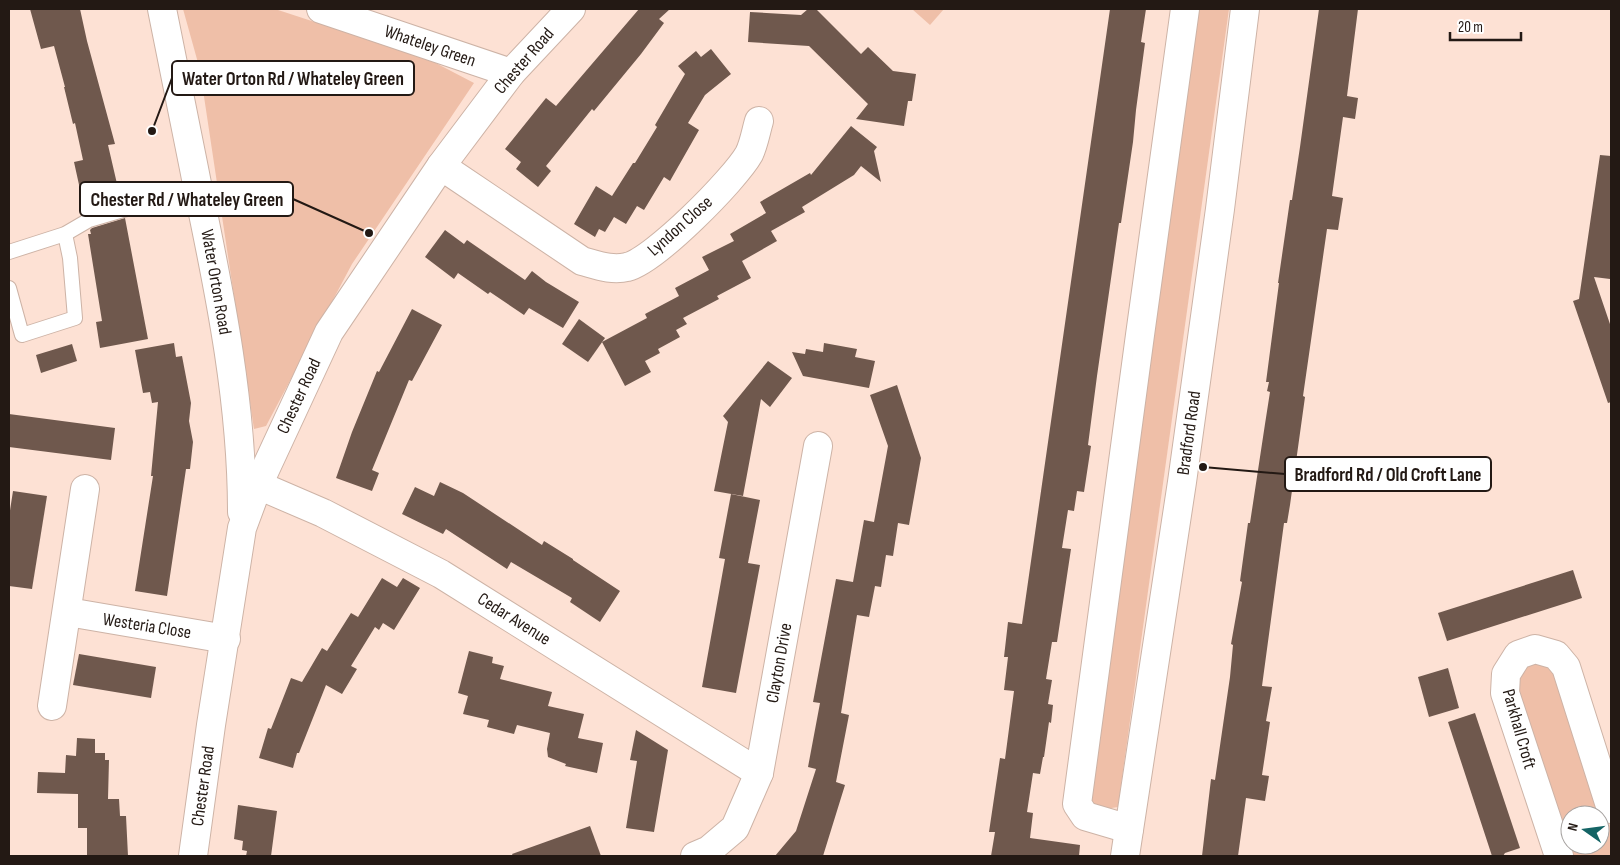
<svg xmlns="http://www.w3.org/2000/svg" width="1620" height="865" font-family="'Sofia Sans Condensed',sans-serif">
  <style>
    .green { fill: #efbfa8; fill-rule: evenodd }
    .building { fill: #6f584d }
    .lines { fill: none; stroke-linecap: round; stroke-linejoin: round }
    .lane-casing { stroke: #cdb3a6; stroke-width: 16 }
    .street-casing { stroke: #cdb3a6; stroke-width: 30 }
    .secondary-casing { stroke: #cdb3a6; stroke-width: 30 }
    .lane { stroke: #fff; stroke-width: 14 }
    .street { stroke: #fff; stroke-width: 28 }
    .secondary { stroke: #fff; stroke-width: 28 }
    .labels { text-anchor: middle; dominant-baseline: central; stroke-width: 5; stroke-linejoin: round; paint-order: stroke }
    .street-label { font-size: 18px; fill: #231914; stroke: #fff }
    .leader { fill: none; stroke: #231914; stroke-width: 2 }
    .callout-dot { fill: #231914; stroke: #fff; stroke-width: 2 }
    .callout { fill: #fff; stroke: #231914; stroke-width: 2 }
    .callout-label { font-size: 19px; text-anchor: middle; font-weight: bold; fill: #231914 }
  </style>
  <rect width="100%" height="100%" fill="#fde1d4"/>
  <!-- green -->
  <g class="green">
    <path d="M 183,9 L 275,9 L 428,59 L 474,83 L 352,264 L 266,426 L 254,429 L 200,70 Z"/>
    <path d="M 912,9 L 944,9 L 930,25 Z"/>
    <path d="M 1199,9 L 1229,9 L 1118,807 L 1099,810 L 1089,803 Z"/>
    <path d="M 1533,659 L 1558,668 L 1611,829 L 1611,856 L 1572,856 L 1513,682 ZM 1570,815 L 1600,815 L 1600,845 L 1570,845 Z"/>
  </g>
  <!-- building -->
  <g class="building">
    <path d="M 30,9 L 80,9 L 87,41 L 115,144 L 108,145 L 121,201 L 85,212 L 74,162 L 83,160 L 75,123 L 73,124 L 64,87 L 65,87 L 54,46 L 41,49 Z"/>
    <path d="M 639,9 L 670,9 L 659,19 L 664,23 L 641,54 L 594,111 L 592,109 L 546,166 L 551,171 L 538,187 L 516,169 L 521,162 L 505,149 L 546,98 L 556,106 Z"/>
    <path d="M 808,9 L 816,9 L 861,54 L 868,47 L 893,71 L 916,74 L 912,101 L 908,101 L 904,126 L 856,119 L 868,104 L 809,46 L 748,42 L 750,12 L 801,15 Z"/>
    <path d="M 1110,9 L 1146,9 L 1141,42 L 1145,43 L 1136,110 L 1133,142 L 1121,223 L 1119,223 L 1097,376 L 1088,445 L 1091,446 L 1084,492 L 1077,491 L 1074,511 L 1068,510 L 1062,548 L 1071,549 L 1057,642 L 1052,642 L 1046,679 L 1052,680 L 1048,704 L 1053,705 L 1051,723 L 1049,722 L 1044,757 L 1043,757 L 1040,774 L 1033,773 L 1027,812 L 1033,813 L 1030,838 L 1080,845 L 1079,856 L 991,856 L 995,832 L 989,832 L 1000,758 L 1005,759 L 1014,691 L 1004,690 L 1008,657 L 1004,657 L 1008,622 L 1022,624 Z"/>
    <path d="M 1319,9 L 1358,9 L 1347,96 L 1358,98 L 1355,119 L 1343,117 L 1332,196 L 1343,198 L 1338,230 L 1327,229 L 1303,396 L 1305,397 L 1290,505 L 1287,523 L 1284,523 L 1262,686 L 1272,687 L 1266,721 L 1270,722 L 1262,775 L 1269,776 L 1265,801 L 1246,798 L 1238,856 L 1202,856 L 1211,779 L 1215,780 L 1230,677 L 1233,645 L 1231,644 L 1242,582 L 1240,581 L 1248,523 L 1250,523 L 1265,424 L 1270,392 L 1267,391 L 1269,382 L 1266,382 L 1279,283 L 1278,283 L 1290,200 L 1292,200 L 1300,147 Z"/>
    <path d="M 711,49 L 731,74 L 705,95 L 688,123 L 699,130 L 670,181 L 664,177 L 644,210 L 637,206 L 626,224 L 614,217 L 605,232 L 599,229 L 595,237 L 574,224 L 596,186 L 612,196 L 633,163 L 635,163 L 657,127 L 655,125 L 685,74 L 678,66 L 696,51 L 701,57 Z"/>
    <path d="M 851,126 L 877,147 L 874,151 L 881,182 L 861,166 L 854,175 L 802,207 L 805,212 L 771,231 L 777,241 L 742,261 L 751,278 L 717,296 L 719,299 L 683,318 L 687,324 L 676,330 L 680,337 L 658,349 L 660,353 L 645,361 L 651,372 L 625,386 L 602,342 L 647,318 L 645,314 L 679,296 L 675,288 L 709,270 L 702,257 L 734,241 L 730,234 L 766,213 L 760,202 L 810,173 L 811,175 Z"/>
    <path d="M 1600,155 L 1611,156 L 1611,269 L 1610,279 L 1594,277 L 1611,327 L 1611,402 L 1608,403 L 1573,301 L 1579,299 Z"/>
    <path d="M 125,218 L 148,339 L 100,348 L 96,322 L 102,321 L 88,234 L 91,234 L 90,230 L 92,228 Z"/>
    <path d="M 445,230 L 464,244 L 467,240 L 525,280 L 532,271 L 546,282 L 579,302 L 563,328 L 529,308 L 524,315 L 490,292 L 488,294 L 458,273 L 454,279 L 425,257 Z"/>
    <path d="M 412,309 L 442,325 L 412,381 L 409,380 L 372,470 L 379,473 L 372,491 L 336,478 L 352,432 L 377,371 L 379,372 Z"/>
    <path d="M 579,319 L 605,338 L 588,362 L 562,344 Z"/>
    <path d="M 174,343 L 176,357 L 182,356 L 191,403 L 189,421 L 193,442 L 190,469 L 186,469 L 167,596 L 135,591 L 153,476 L 151,476 L 158,402 L 152,403 L 150,392 L 143,393 L 135,350 Z"/>
    <path d="M 824,343 L 857,349 L 855,357 L 875,361 L 869,388 L 803,376 L 792,352 L 805,354 L 806,349 L 823,352 Z"/>
    <path d="M 72,344 L 77,361 L 41,373 L 36,355 Z"/>
    <path d="M 768,361 L 792,378 L 770,407 L 761,399 L 743,496 L 714,491 L 728,422 L 723,416 Z"/>
    <path d="M 897,385 L 921,458 L 909,525 L 898,523 L 893,556 L 886,555 L 881,587 L 875,586 L 869,617 L 857,615 L 841,713 L 849,715 L 836,782 L 845,785 L 823,856 L 775,856 L 796,831 L 816,769 L 808,767 L 820,703 L 813,702 L 836,579 L 853,582 L 864,520 L 874,522 L 888,446 L 870,395 Z"/>
    <path d="M 9,414 L 115,428 L 111,460 L 9,447 Z"/>
    <path d="M 440,482 L 463,493 L 542,545 L 544,541 L 573,559 L 573,560 L 620,591 L 600,622 L 570,602 L 572,598 L 511,562 L 507,569 L 446,529 L 443,534 L 402,514 L 415,487 L 434,496 Z"/>
    <path d="M 13,491 L 47,496 L 32,589 L 9,586 L 9,517 Z"/>
    <path d="M 731,494 L 760,500 L 748,563 L 760,565 L 736,693 L 702,687 L 725,559 L 719,558 Z"/>
    <path d="M 1573,570 L 1582,598 L 1447,641 L 1438,613 Z"/>
    <path d="M 382,578 L 397,587 L 403,578 L 420,588 L 394,630 L 383,623 L 379,630 L 375,627 L 351,666 L 357,669 L 342,694 L 326,685 L 299,753 L 297,753 L 293,768 L 259,758 L 268,728 L 271,729 L 291,678 L 302,682 L 322,648 L 327,651 L 351,613 L 358,617 Z"/>
    <path d="M 469,651 L 493,657 L 492,663 L 504,666 L 500,679 L 552,692 L 548,706 L 584,714 L 578,738 L 603,743 L 597,773 L 565,766 L 566,764 L 548,757 L 547,749 L 550,733 L 517,725 L 514,734 L 487,727 L 489,720 L 463,714 L 468,696 L 458,693 Z"/>
    <path d="M 79,654 L 156,667 L 151,698 L 73,685 Z"/>
    <path d="M 1448,668 L 1459,708 L 1429,717 L 1418,677 Z"/>
    <path d="M 1475,713 L 1520,848 L 1505,853 L 1503,856 L 1492,856 L 1448,722 Z"/>
    <path d="M 636,730 L 668,750 L 654,832 L 626,828 L 637,761 L 630,760 Z"/>
    <path d="M 77,738 L 95,739 L 95,753 L 105,753 L 105,760 L 109,760 L 108,799 L 119,799 L 120,816 L 126,816 L 128,856 L 87,856 L 87,828 L 78,828 L 78,794 L 37,793 L 38,772 L 65,773 L 66,755 L 76,756 Z"/>
    <path d="M 238,805 L 277,811 L 271,856 L 246,856 L 247,851 L 242,850 L 243,841 L 234,839 Z"/>
    <path d="M 590,826 L 601,856 L 513,856 L 512,854 Z"/>
  </g>
  <g class="lines">
    <defs>
      <g id="lane">
        <path d="M 9,252 L 65,234 L 89,220 L 123,210 L 199,192"/>
        <path d="M 9,288 L 22,335 L 75,318 L 70,258 L 65,234"/>
      </g>
      <g id="street">
        <path d="M 321,9 L 511,73"/>
        <path d="M 441,166 L 582,261 C 597,265 612,271 627,267 C 654,261 735,179 749,154 C 754,144 756,131 759,121"/>
        <path d="M 258,485 L 323,513 L 441,574 L 759,773"/>
        <path d="M 68,612 L 226,639"/>
        <path d="M 52,706 L 85,489"/>
        <path d="M 1129,829 L 1085,816 L 1077,804 L 1140,335 L 1185,9"/>
        <path d="M 695,856 L 709,850 L 735,828 L 759,773 L 818,446"/>
        <path d="M 1559,856 L 1505,693 L 1506,674 L 1518,655 L 1535,649 L 1556,655 L 1566,667 L 1611,809"/>
      </g>
      <g id="secondary">
        <path d="M 162,9 C 174,70 187,132 199,194 C 221,299 242,405 242,512"/>
        <path d="M 193,856 L 211,725 L 242,528 L 258,485 L 329,332 L 441,166 L 511,73 L 571,9"/>
        <path d="M 1125,856 L 1182,482 L 1220,209 L 1245,9"/>
      </g>
    </defs>
    <!-- lane casing -->
    <use href="#lane" class="lane-casing"/>
    <!-- street casing -->
    <use href="#street" class="street-casing"/>
    <!-- secondary casing -->
    <use href="#secondary" class="secondary-casing"/>
    <!-- lane -->
    <use href="#lane" class="lane"/>
    <!-- street -->
    <use href="#street" class="street"/>
    <!-- secondary -->
    <use href="#secondary" class="secondary"/>
  </g>
  <g class="labels">
    <!-- street labels -->
    <g class="street-label">
      <text transform="translate(430 46) rotate(19)">Whateley Green</text>
      <text transform="translate(524 61) rotate(-49)">Chester Road</text>
      <text transform="translate(680 226) rotate(-42)">Lyndon Close</text>
      <text transform="translate(216 282) rotate(80)">Water Orton Road</text>
      <text transform="translate(299 396) rotate(-65)">Chester Road</text>
      <text transform="translate(1189 433) rotate(-82)">Bradford Road</text>
      <text transform="translate(514 619) rotate(32)">Cedar Avenue</text>
      <text transform="translate(147 626) rotate(9)">Westeria Close</text>
      <text transform="translate(779 663) rotate(-80)">Clayton Drive</text>
      <text transform="translate(1519 729) rotate(74)">Parkhall Croft</text>
      <text transform="translate(203 786) rotate(-82)">Chester Road</text>
    </g>
  </g>
  <!-- callouts -->
  <path class="leader" d="M152 131L172 78M369 233L293 199M1203 467L1285 474"/>
  <g class="callout-dot">
    <circle cx="152" cy="131" r="5"/>
    <circle cx="369" cy="233" r="5"/>
    <circle cx="1203" cy="467" r="5"/>
  </g>
  <g class="callout">
    <rect x="172" y="61" width="242" height="34" rx="5"/>
    <rect x="80" y="182" width="213" height="34" rx="5"/>
    <rect x="1285" y="457" width="206" height="34" rx="5"/>
  </g>
  <g class="callout-label">
    <text x="293" y="85">Water Orton Rd / Whateley Green</text>
    <text x="187" y="206">Chester Rd / Whateley Green</text>
    <text x="1388" y="481">Bradford Rd / Old Croft Lane</text>
  </g>
  <!-- border -->
  <rect width="1620" height="865" fill="none" stroke="#231914" stroke-width="20"/>
  <!-- north arrow -->
  <g transform="translate(1585 830) rotate(284)"><circle r="24" fill="#ffffff" stroke="#a7a3a1"/>
  <path d="M0-4L9 19L0 12L-9 19Z" fill="#146465"/>
  <text y="-8" font-size="14" font-weight="bold" text-anchor="middle" fill="#231914">N</text>
  </g>
  <!-- scale -->
  <path d="M1450 32v8h71v-8" fill="none" stroke="#231914" stroke-width="2.5"/>
  <text x="1458" y="32" font-size="15" fill="#231914" stroke="#ffffff" stroke-width="4" paint-order="stroke">20 m</text>
</svg>
